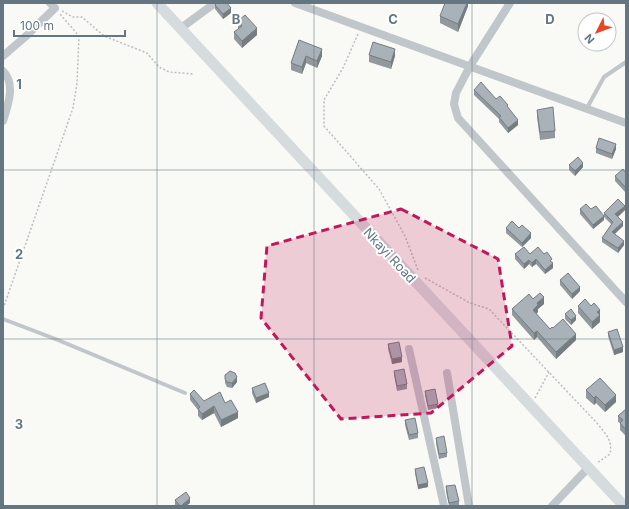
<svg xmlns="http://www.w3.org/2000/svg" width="629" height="509" font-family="Inter,sans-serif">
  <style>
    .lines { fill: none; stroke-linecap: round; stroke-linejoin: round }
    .path { stroke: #bbbfc1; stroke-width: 1.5; stroke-dasharray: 2 2; stroke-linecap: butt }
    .lane { stroke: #c1c6ca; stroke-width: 4 }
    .street { stroke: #c1c6ca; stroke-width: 8 }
    .secondary { stroke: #d6dbde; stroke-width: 11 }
    .wall { fill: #91999e }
    .shaded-wall { fill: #767d81 }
    .building { fill: #a9b2b8; stroke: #767d81 }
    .marked { fill: #c2185b; fill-opacity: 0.2; stroke: #c2185b; stroke-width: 3; stroke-dasharray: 8 5; stroke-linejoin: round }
    .grid { fill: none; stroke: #637682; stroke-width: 1; stroke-opacity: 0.55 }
    .labels { text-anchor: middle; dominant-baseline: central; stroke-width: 4; stroke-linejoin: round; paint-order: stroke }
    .street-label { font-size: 13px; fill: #637682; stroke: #fff }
    .grid-label { font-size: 13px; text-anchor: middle; font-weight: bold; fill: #637682; stroke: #fff; stroke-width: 4; stroke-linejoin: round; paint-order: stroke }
  </style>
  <rect width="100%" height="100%" fill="#f9f9f6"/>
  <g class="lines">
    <!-- path -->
    <g class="path">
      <path d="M 62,11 L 73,17 L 82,17 L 104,36 L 147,53 L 159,67 L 169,72 L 194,74"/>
      <path d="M 358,34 L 343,68 L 324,100 L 324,126 L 379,189 L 405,236 L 418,270"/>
      <path d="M 425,278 L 470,303 L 489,309 L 596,422 C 605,433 613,440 610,454 L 597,463"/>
      <path d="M 3,309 L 73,108 L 77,83 L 79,36 L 60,14"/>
      <path d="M 535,398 L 549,372"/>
    </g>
    <!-- lane -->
    <g class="lane">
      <path d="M 587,108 L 604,77 L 626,62"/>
      <path d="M 3,319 L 58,340 L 185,393"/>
    </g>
    <!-- street -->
    <g class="street">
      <path d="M 295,3 L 626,123"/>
      <path d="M 510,3 L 470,66 L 456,93 L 454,104 L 458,118 L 626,302"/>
      <path d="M 181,28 L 215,3"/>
      <path d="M 3,56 L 25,37 L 55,8 L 50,3"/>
      <path d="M 3,71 C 16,84 8,105 3,121"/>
      <path d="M 409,349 L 444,506"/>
      <path d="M 447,373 L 469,506"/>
      <path d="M 552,506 L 588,468"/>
    </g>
    <!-- secondary -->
    <path class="secondary" d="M 157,3 L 624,506"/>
  </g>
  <!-- wall -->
  <g class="wall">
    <path d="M 468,3 L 468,6 L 458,32 L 440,23 L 440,16 Z"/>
    <path d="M 215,5 L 231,13 L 223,19 L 215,9 Z"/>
    <path d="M 238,21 L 257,35 L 242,48 L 234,39 L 234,32 L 238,29 Z"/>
    <path d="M 299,40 L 322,56 L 317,68 L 306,63 L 302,74 L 291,70 L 291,63 Z"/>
    <path d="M 369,55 L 395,56 L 391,69 L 369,62 Z"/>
    <path d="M 474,90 L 496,99 L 508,108 L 518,125 L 508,133 L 499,122 L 499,119 L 474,95 Z"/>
    <path d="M 537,110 L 555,131 L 555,138 L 540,140 L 537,117 Z"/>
    <path d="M 596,148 L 616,149 L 612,159 L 596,153 Z"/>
    <path d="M 569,165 L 583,167 L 575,176 L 569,170 Z"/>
    <path d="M 626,173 L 626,193 L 615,181 L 615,176 Z"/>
    <path d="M 580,209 L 591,209 L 604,220 L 593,229 L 580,214 Z"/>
    <path d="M 625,210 L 618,217 L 623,226 L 615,234 L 624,245 L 618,253 L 602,242 L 602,238 L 612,225 L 604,217 L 604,213 Z"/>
    <path d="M 506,228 L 531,238 L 522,247 L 506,233 Z"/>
    <path d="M 515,254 L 530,254 L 552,263 L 553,268 L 545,274 L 536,264 L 532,267 L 529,264 L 524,269 L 515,259 Z"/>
    <path d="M 560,280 L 580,291 L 572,299 L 560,285 Z"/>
    <path d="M 533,299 L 544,304 L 538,309 L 538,312 L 536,314 L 550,329 L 553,328 L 576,340 L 556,359 L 537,337 L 534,340 L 512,315 L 512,309 Z"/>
    <path d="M 578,306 L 591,306 L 600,310 L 600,322 L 592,329 L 578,313 Z"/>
    <path d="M 565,314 L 576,320 L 571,325 L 565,319 Z"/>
    <path d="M 608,332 L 623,352 L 614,355 L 608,336 Z"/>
    <path d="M 388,344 L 402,362 L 392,364 L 388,349 Z"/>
    <path d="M 394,371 L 407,384 L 407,389 L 397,391 L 394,375 Z"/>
    <path d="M 225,375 L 237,382 L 232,388 L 227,387 L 225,383 Z"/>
    <path d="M 252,388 L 269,397 L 256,403 L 252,393 Z"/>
    <path d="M 586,390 L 616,402 L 605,412 L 596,403 L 594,405 L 586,398 Z"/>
    <path d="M 425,391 L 438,404 L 438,408 L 428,410 L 425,395 Z"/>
    <path d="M 190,394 L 204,401 L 225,403 L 238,418 L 221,427 L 214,413 L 202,420 L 198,416 L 198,410 L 190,400 Z"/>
    <path d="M 626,409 L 626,436 L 620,430 L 620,423 L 618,422 L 618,416 Z"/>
    <path d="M 405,420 L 418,433 L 418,438 L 409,440 L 405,425 Z"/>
    <path d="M 436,438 L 447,453 L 447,457 L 439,459 L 436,443 Z"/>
    <path d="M 415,469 L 428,487 L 418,489 L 415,473 Z"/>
    <path d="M 446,486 L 459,501 L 459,506 L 449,506 L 446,491 Z"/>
    <path d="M 175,500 L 190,503 L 186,506 L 176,506 L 175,505 Z"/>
  </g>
  <!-- shaded-wall -->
  <g class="shaded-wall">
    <path d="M 467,3 L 468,3 L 468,6 L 458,32 L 458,24 Z"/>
    <path d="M 231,8 L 231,13 L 223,19 L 223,14 Z"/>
    <path d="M 257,28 L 257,35 L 242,48 L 242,41 Z"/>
    <path d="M 322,49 L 322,56 L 317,68 L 317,61 Z"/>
    <path d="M 395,49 L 395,56 L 391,69 L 391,62 Z"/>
    <path d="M 306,56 L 306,63 L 302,74 L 302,67 Z"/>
    <path d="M 518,120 L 518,125 L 508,133 L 508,128 Z"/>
    <path d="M 616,144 L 616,149 L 612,159 L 612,154 Z"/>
    <path d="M 583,163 L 583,167 L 575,176 L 575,171 Z"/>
    <path d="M 625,206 L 625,210 L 615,219 L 615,214 Z"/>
    <path d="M 604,216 L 604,220 L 593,229 L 593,225 Z"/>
    <path d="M 623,222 L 623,226 L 612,236 L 612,232 Z"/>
    <path d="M 531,233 L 531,238 L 522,247 L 522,243 Z"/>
    <path d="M 624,241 L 624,245 L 618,253 L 618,248 Z"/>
    <path d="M 536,259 L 536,264 L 532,267 L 532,263 Z"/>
    <path d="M 529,260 L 529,264 L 524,269 L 524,264 Z"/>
    <path d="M 553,263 L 553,268 L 545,274 L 545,270 Z"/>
    <path d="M 580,287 L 580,291 L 572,299 L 572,294 Z"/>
    <path d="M 544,297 L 544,304 L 538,309 L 538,312 L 533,317 L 533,310 L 537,303 Z"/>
    <path d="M 600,310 L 600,322 L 592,329 L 592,322 L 597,312 Z"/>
    <path d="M 576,316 L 576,320 L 571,325 L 571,320 Z"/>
    <path d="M 537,331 L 537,337 L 534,340 L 534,333 Z"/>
    <path d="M 576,334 L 576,340 L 556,359 L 556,352 Z"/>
    <path d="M 623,347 L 623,352 L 614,355 L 614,350 Z"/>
    <path d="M 402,357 L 402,362 L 392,364 L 392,359 Z"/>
    <path d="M 237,377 L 237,382 L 232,388 L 232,383 Z"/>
    <path d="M 269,393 L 269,397 L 256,403 L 256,398 Z"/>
    <path d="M 616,395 L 616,402 L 605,412 L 605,405 Z"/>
    <path d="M 596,396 L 596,403 L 594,405 L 594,398 Z"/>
    <path d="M 214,406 L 214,413 L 202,420 L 202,414 Z"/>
    <path d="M 238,412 L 238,418 L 221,427 L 221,420 Z"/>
    <path d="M 428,483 L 428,487 L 418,489 L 418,485 Z"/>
    <path d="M 190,498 L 190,503 L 186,506 L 181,506 Z"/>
  </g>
  <!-- building -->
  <g class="building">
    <path d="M 217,3 L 227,3 L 231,8 L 223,14 L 215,5 Z"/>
    <path d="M 445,3 L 467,3 L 458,24 L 440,16 Z"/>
    <path d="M 245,15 L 257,28 L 242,41 L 234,32 L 242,26 L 238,21 Z"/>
    <path d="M 299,40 L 322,49 L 317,61 L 306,56 L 302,67 L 291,63 Z"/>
    <path d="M 373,42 L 395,49 L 391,62 L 369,55 Z"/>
    <path d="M 481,82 L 496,99 L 500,96 L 508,105 L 507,106 L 518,120 L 508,128 L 499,117 L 501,116 L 474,90 Z"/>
    <path d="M 553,107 L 555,131 L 540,132 L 537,110 Z"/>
    <path d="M 599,138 L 616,144 L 612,154 L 596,148 Z"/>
    <path d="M 578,157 L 583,163 L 575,171 L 569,165 Z"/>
    <path d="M 623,169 L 626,173 L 626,188 L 615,176 Z"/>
    <path d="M 618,199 L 625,206 L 615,214 L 623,222 L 612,232 L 624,241 L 618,248 L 602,238 L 613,222 L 604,213 Z"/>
    <path d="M 586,204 L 591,209 L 596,206 L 604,216 L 593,225 L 580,209 Z"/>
    <path d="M 512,221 L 519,228 L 522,225 L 531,233 L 522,243 L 506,228 Z"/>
    <path d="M 524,247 L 530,254 L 538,247 L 544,254 L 547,252 L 552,259 L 550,261 L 553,263 L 545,270 L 536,259 L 532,263 L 529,260 L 524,264 L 515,254 Z"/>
    <path d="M 568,273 L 580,287 L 572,294 L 560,280 Z"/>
    <path d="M 540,293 L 544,297 L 537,303 L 538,305 L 533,310 L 550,329 L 552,327 L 553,328 L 563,319 L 576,334 L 556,352 L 537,331 L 534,333 L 512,309 L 529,294 L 533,299 Z"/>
    <path d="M 585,299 L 591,306 L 594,303 L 600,310 L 597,312 L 600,315 L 592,322 L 578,306 Z"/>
    <path d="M 571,309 L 576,316 L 571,320 L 565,314 Z"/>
    <path d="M 617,329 L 623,347 L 614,350 L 608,332 Z"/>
    <path d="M 399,342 L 402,357 L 392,359 L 388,344 Z"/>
    <path d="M 404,369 L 407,384 L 397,386 L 394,371 Z"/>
    <path d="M 230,371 L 235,373 L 237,377 L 232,383 L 227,382 L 225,379 L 225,375 Z"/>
    <path d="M 600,378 L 616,395 L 605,405 L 596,396 L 594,398 L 586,390 Z"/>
    <path d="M 265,383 L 269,393 L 256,398 L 252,388 Z"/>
    <path d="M 435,389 L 438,404 L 428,406 L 425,391 Z"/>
    <path d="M 194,390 L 204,401 L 220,392 L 225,403 L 231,400 L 238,412 L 221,420 L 214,406 L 202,414 L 198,409 L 200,407 L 190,394 Z"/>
    <path d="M 626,409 L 626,430 L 620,423 L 623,420 L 618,416 Z"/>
    <path d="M 415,418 L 418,433 L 409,435 L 405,420 Z"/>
    <path d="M 444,436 L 447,453 L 439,454 L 436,438 Z"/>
    <path d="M 424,467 L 428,483 L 418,485 L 415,469 Z"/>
    <path d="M 455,485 L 459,501 L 449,503 L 446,486 Z"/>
    <path d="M 186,492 L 190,498 L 181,506 L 180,506 L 175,500 Z"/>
  </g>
  <!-- marked area -->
  <path class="marked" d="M 401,209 L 498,259 L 512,346 L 431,413 L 341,419 L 261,318 L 267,246 Z"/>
  <!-- grid -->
  <path class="grid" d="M 157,3 L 157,506M 314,3 L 314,506M 472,3 L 472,506M 3,170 L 626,170M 3,339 L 626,339"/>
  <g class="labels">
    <!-- street labels -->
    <g class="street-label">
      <text transform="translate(390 255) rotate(47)">Nkayi Road</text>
    </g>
  </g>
  <g class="grid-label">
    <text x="236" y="24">B</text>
    <text x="393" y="24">C</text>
    <text x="550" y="24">D</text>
    <text x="19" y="89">1</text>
    <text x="19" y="259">2</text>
    <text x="19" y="429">3</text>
  </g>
  <!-- border -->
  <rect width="629" height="509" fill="none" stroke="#637682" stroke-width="8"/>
  <!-- north arrow -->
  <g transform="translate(597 32) rotate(228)"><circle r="19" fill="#ffffff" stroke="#c1c8cd"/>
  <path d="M0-3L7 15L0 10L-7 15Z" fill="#e84727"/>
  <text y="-6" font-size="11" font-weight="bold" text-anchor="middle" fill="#637682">N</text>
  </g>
  <!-- scale -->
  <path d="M14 30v6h111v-6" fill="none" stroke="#637682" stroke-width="2"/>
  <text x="20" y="30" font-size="12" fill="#637682" stroke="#ffffff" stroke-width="3" paint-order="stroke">100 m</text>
</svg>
